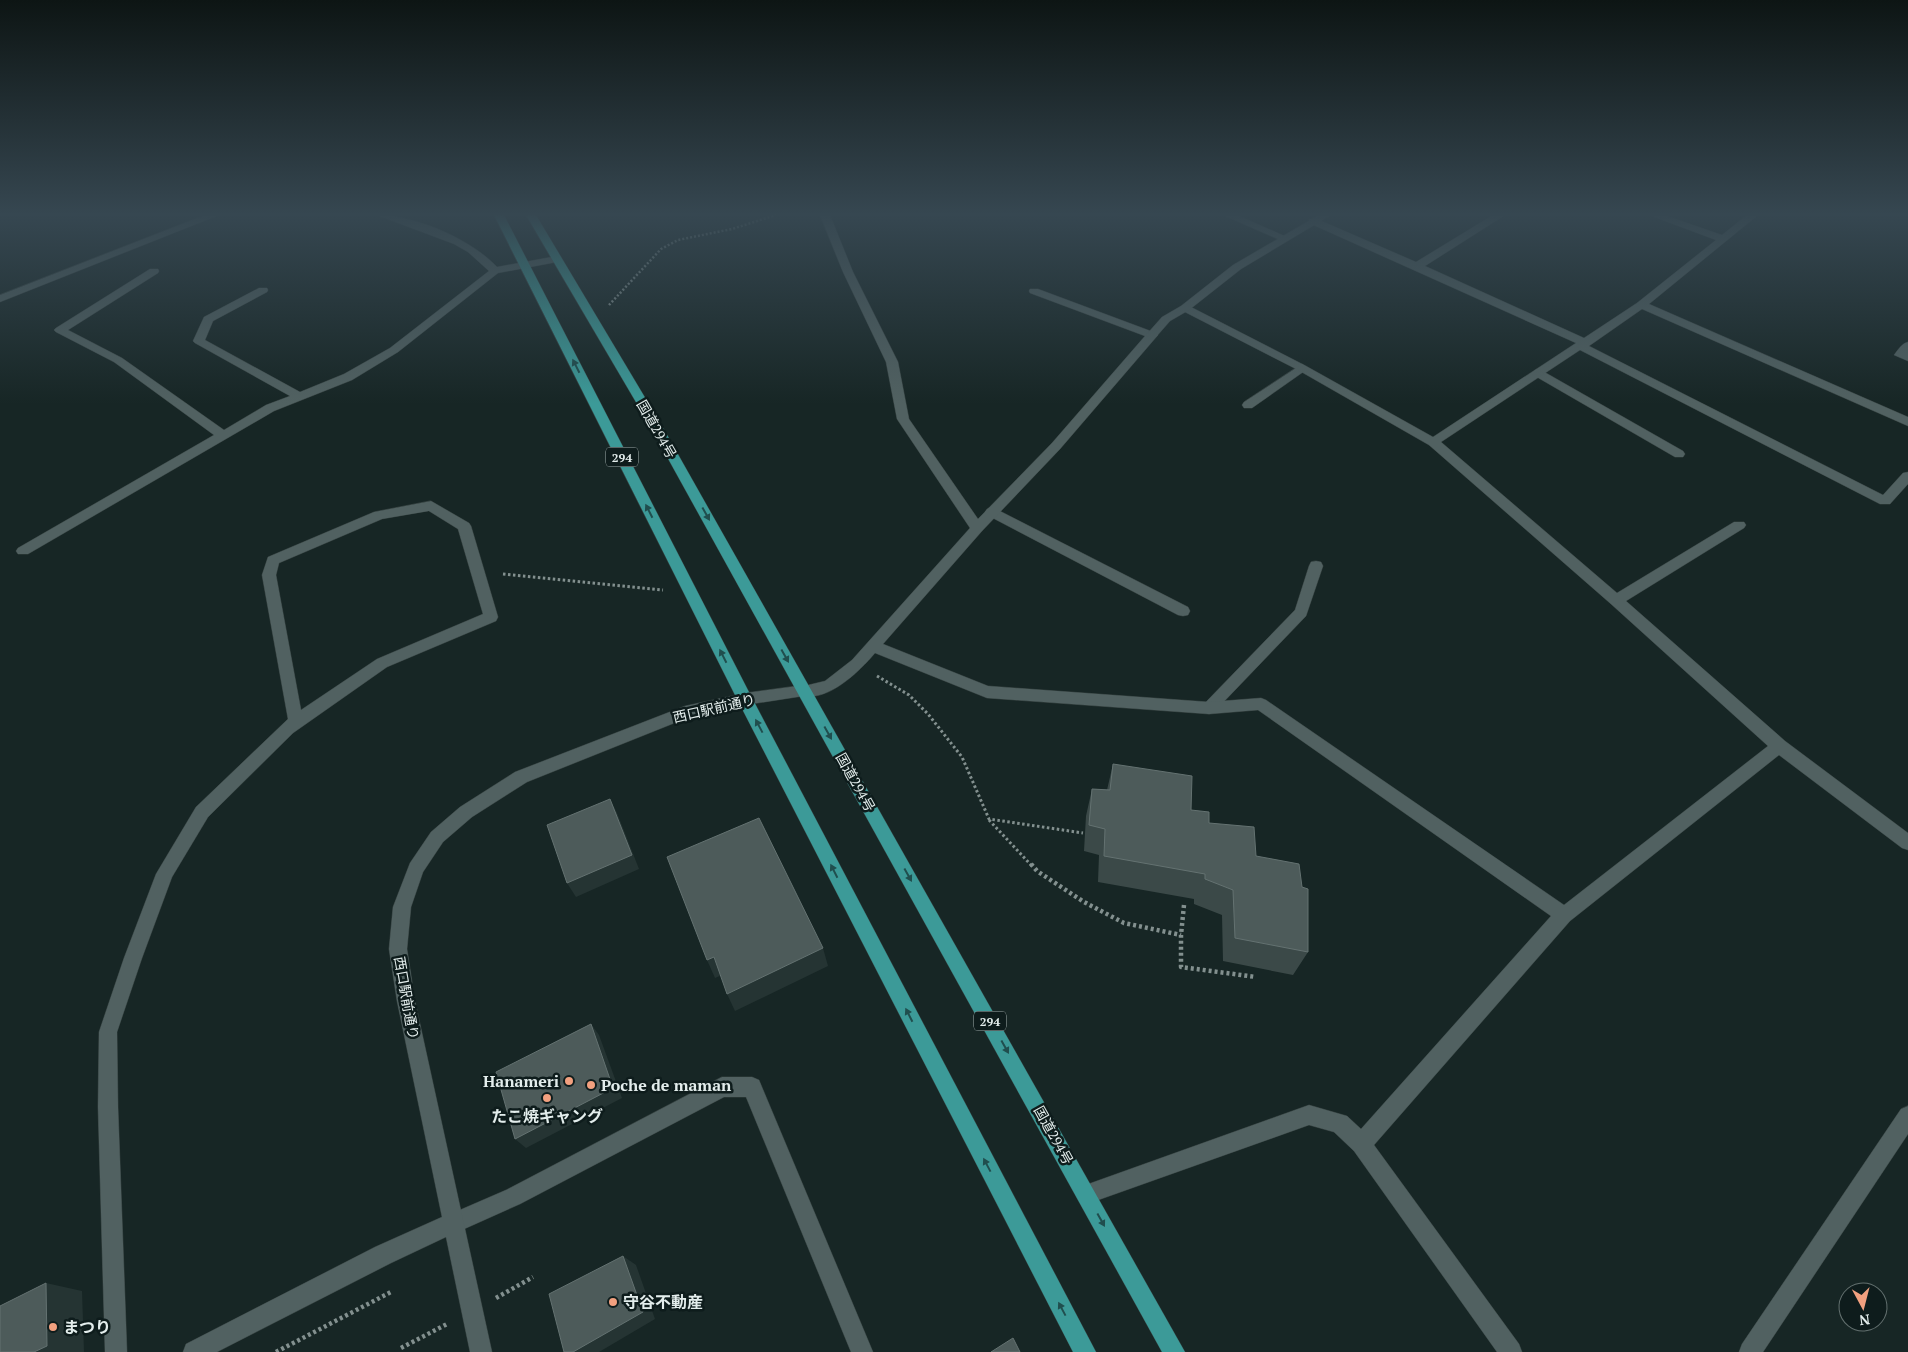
<svg xmlns="http://www.w3.org/2000/svg" width="1908" height="1352" font-family="'PT Serif','Noto Sans JP',serif">
  <style>
    .lines { fill: none; stroke-linecap: round; stroke-linejoin: round }
    .service-casing { stroke: #34403f; stroke-width: 1 }
    .minor-casing { stroke: #34403f; stroke-width: 1 }
    .tertiary-casing { stroke: #34403f; stroke-width: 1 }
    .trunk-casing { stroke: #34403f; stroke-width: 1 }
    .path-far2 { stroke: #83908f; stroke-width: 2.5; stroke-dasharray: 2 2; stroke-linecap: butt }
    .path-far1 { stroke: #83908f; stroke-width: 3; stroke-dasharray: 2.5 2.5; stroke-linecap: butt }
    .path { stroke: #83908f; stroke-width: 4.5; stroke-dasharray: 3 3; stroke-linecap: butt }
    .service { fill: #516161; fill-rule: evenodd }
    .minor { fill: #516161; fill-rule: evenodd }
    .tertiary { fill: #516161; fill-rule: evenodd }
    .trunk { fill: #3c9a98; fill-rule: evenodd }
    .wall { fill: #3b4948 }
    .shaded-wall { fill: #253433 }
    .building { fill: #4d5b5a; stroke: #647271 }
    .oneway { fill: #204e4e }
    .poi-dot { fill: #f2a07f; stroke: #0e1c1c; stroke-width: 2 }
    .labels { text-anchor: middle; dominant-baseline: central; stroke-width: 5; stroke-linejoin: round; paint-order: stroke }
    .shield { fill: #0e1c1c; stroke: #a3aeae; stroke-width: 1 }
    .shield-label { font-size: 12px; font-weight: bold; fill: #e3edec }
    .street-label { font-size: 14px; fill: #e3edec; stroke: #0e1c1c }
    .near-poi-label { font-size: 16px; font-weight: bold; fill: #e3edec; stroke: #0e1c1c; text-anchor: start }
  </style>
  <rect width="100%" height="100%" fill="#172625"/>
  <g class="lines">
    <defs>
      <g id="service">
        <path d="M 1302,364 L 1308,368 L 1306,370 L 1252,408 L 1244,408 L 1242,405 L 1244,402 Z"/>
        <path d="M 1539,369 L 1683,451 L 1685,454 L 1683,457 L 1675,457 L 1535,376 L 1533,373 L 1535,370 Z"/>
        <path d="M 992,507 L 1188,607 L 1190,611 L 1188,615 L 1183,616 L 1178,615 L 987,515 L 985,512 L 987,509 Z"/>
        <path d="M 1316,561 L 1321,562 L 1323,566 L 1306,616 L 1214,712 L 1209,714 L 1204,712 L 1201,708 L 1204,704 L 1295,610 L 1309,566 L 1311,562 Z"/>
      </g>
      <g id="minor">
        <path d="M 205,215 L 219,215 L 0,302 L 0,295 Z"/>
        <path d="M 377,215 C 415,215 471,239 497,267 L 557,256 L 562,259 L 557,262 L 498,273 L 398,352 L 352,380 L 274,411 L 28,554 L 18,554 L 16,551 L 18,548 L 214,435 L 114,362 L 56,332 L 54,330 L 56,328 L 150,269 L 158,269 L 159,271 L 158,273 L 68,330 L 122,358 L 224,430 L 266,405 L 290,396 L 195,343 L 193,341 L 204,317 L 259,288 L 267,288 L 268,290 L 267,292 L 213,321 L 205,340 L 300,392 L 344,374 L 390,348 L 489,271 L 468,252 L 454,244 Z"/>
        <path d="M 820,215 L 830,215 L 853,272 L 898,362 L 909,419 L 978,519 L 1052,443 L 1145,336 L 1030,293 L 1029,291 L 1030,289 L 1038,289 L 1156,333 L 1158,335 L 1060,449 L 982,531 L 883,644 L 988,686 L 1209,702 L 1261,698 L 1266,700 L 1564,905 L 1768,746 L 1611,604 L 1429,445 L 1298,370 L 1181,310 L 1180,308 L 1181,306 L 1189,306 L 1306,366 L 1433,437 L 1576,343 L 1309,223 L 1309,219 L 1317,219 L 1416,262 L 1493,215 L 1505,215 L 1425,266 L 1584,338 L 1637,303 L 1716,240 L 1649,215 L 1664,215 L 1722,235 L 1747,215 L 1758,215 L 1649,304 L 1908,417 L 1908,426 L 1642,309 L 1589,346 L 1883,495 L 1903,473 L 1908,472 L 1908,484 L 1890,504 L 1880,504 L 1580,350 L 1441,442 L 1617,593 L 1734,522 L 1744,522 L 1746,525 L 1744,528 L 1626,601 L 1785,741 L 1908,833 L 1908,850 L 1902,848 L 1779,755 L 1570,921 L 1374,1145 L 1519,1344 L 1522,1352 L 1497,1352 L 1354,1151 L 1334,1132 L 1309,1125 L 1087,1204 L 1080,1201 L 1077,1194 L 1080,1187 L 1309,1105 L 1347,1116 L 1361,1129 L 1551,916 L 1258,710 L 1209,714 L 987,698 L 875,653 C 859,672 826,704 800,695 L 797,691 L 800,687 L 825,681 L 852,660 L 970,528 L 897,419 L 886,362 L 843,272 Z"/>
        <path d="M 1223,215 L 1237,215 L 1289,238 L 1288,240 L 1280,240 Z"/>
        <path d="M 1908,342 L 1908,361 L 1894,355 C 1898,350 1902,343 1908,342 Z"/>
        <path d="M 431,501 L 469,523 L 471,526 L 498,617 L 496,621 L 387,667 L 293,733 L 208,817 L 172,877 L 142,958 L 117,1032 L 118,1107 L 127,1352 L 105,1352 L 98,1107 L 99,1032 L 124,958 L 156,874 L 196,807 L 288,719 L 262,575 L 268,557 L 374,512 ZM 429,511 L 458,529 L 483,614 L 377,659 L 301,710 L 276,575 L 279,563 L 382,519 Z"/>
        <path d="M 722,1077 L 752,1077 L 759,1080 L 873,1352 L 851,1352 L 746,1097 L 724,1097 L 520,1204 L 453,1234 L 446,1230 L 442,1223 L 446,1216 L 506,1190 Z"/>
        <path d="M 1908,1106 L 1908,1134 L 1763,1352 L 1739,1352 L 1742,1344 L 1901,1109 Z"/>
      </g>
      <g id="tertiary">
        <path d="M 1319,215 L 1331,215 L 1241,269 L 1189,310 L 1170,321 L 1156,337 L 1148,337 L 1146,335 L 1162,317 L 1181,306 L 1233,265 Z"/>
        <path d="M 805,685 L 810,687 L 813,691 L 810,695 L 745,705 L 687,718 L 527,782 L 472,817 L 443,842 L 423,872 L 411,907 L 407,949 L 415,1001 L 492,1352 L 470,1352 L 446,1237 L 391,1263 L 217,1352 L 183,1352 L 186,1344 L 375,1247 L 442,1217 L 397,1001 L 389,949 L 393,907 L 410,863 L 431,832 L 460,807 L 515,772 L 685,706 L 745,693 Z"/>
      </g>
      <g id="trunk">
        <path d="M 494,215 L 504,215 L 751,696 L 1096,1352 L 1073,1352 L 737,699 Z"/>
        <path d="M 526,215 L 536,215 L 662,426 L 1185,1352 L 1162,1352 L 650,426 Z"/>
      </g>
    </defs>
    <!-- service casing -->
    <use href="#service" class="service-casing"/>
    <!-- minor casing -->
    <use href="#minor" class="minor-casing"/>
    <!-- tertiary casing -->
    <use href="#tertiary" class="tertiary-casing"/>
    <!-- trunk casing -->
    <use href="#trunk" class="trunk-casing"/>
    <!-- path-far2 -->
    <path class="path-far2" d="M 609,305 L 661,249 L 678,240 L 732,229 L 776,215"/>
    <!-- path-far1 -->
    <g class="path-far1">
      <path d="M 503,574 L 663,590"/>
      <path d="M 877,676 L 909,695 L 928,714 L 962,757 L 989,819 L 1083,833"/>
      <path d="M 989,820 L 1032,866"/>
    </g>
    <!-- path -->
    <g class="path">
      <path d="M 1031,864 L 1037,871 L 1084,902 L 1124,923 L 1181,935"/>
      <path d="M 1184,905 L 1181,935 L 1181,967 L 1256,977"/>
      <path d="M 496,1298 L 533,1277"/>
      <path d="M 401,1348 L 447,1324"/>
      <path d="M 276,1352 L 391,1292"/>
    </g>
    <!-- service -->
    <use href="#service" class="service"/>
    <!-- minor -->
    <use href="#minor" class="minor"/>
    <!-- tertiary -->
    <use href="#tertiary" class="tertiary"/>
    <!-- trunk -->
    <use href="#trunk" class="trunk"/>
  </g>
  <!-- wall -->
  <path class="wall" d="M 1113,764 L 1191,810 L 1209,823 L 1256,856 L 1308,952 L 1293,975 L 1223,961 L 1222,915 L 1194,904 L 1194,899 L 1098,882 L 1099,855 L 1084,851 L 1086,816 L 1092,789 L 1107,790 Z"/>
  <!-- shaded-wall -->
  <g class="shaded-wall">
    <path d="M 610,799 L 617,813 L 639,869 L 576,897 L 567,883 Z"/>
    <path d="M 823,948 L 828,966 L 735,1011 L 727,994 Z"/>
    <path d="M 714,957 L 722,975 L 715,978 L 707,960 Z"/>
    <path d="M 591,1024 L 599,1035 L 622,1098 L 526,1148 L 515,1139 Z"/>
    <path d="M 623,1256 L 636,1265 L 655,1319 L 599,1352 L 573,1352 Z"/>
    <path d="M 46,1283 L 82,1291 L 84,1352 L 34,1352 Z"/>
  </g>
  <!-- building -->
  <g class="building">
    <path d="M 1113,764 L 1192,776 L 1191,810 L 1209,812 L 1209,823 L 1254,827 L 1256,856 L 1299,864 L 1302,887 L 1308,889 L 1308,952 L 1235,938 L 1233,890 L 1205,879 L 1205,874 L 1104,856 L 1105,829 L 1089,825 L 1092,789 L 1110,790 Z"/>
    <path d="M 610,799 L 632,855 L 567,883 L 547,825 Z"/>
    <path d="M 759,818 L 823,948 L 727,994 L 714,957 L 707,960 L 667,857 Z"/>
    <path d="M 591,1024 L 613,1088 L 515,1139 L 496,1072 Z"/>
    <path d="M 623,1256 L 643,1312 L 573,1352 L 564,1352 L 549,1294 Z"/>
    <path d="M 46,1283 L 47,1346 L 34,1352 L 0,1352 L 0,1306 Z"/>
    <path d="M 1013,1338 L 1020,1352 L 991,1352 Z"/>
  </g>
  <!-- one-way arrows -->
  <defs><path id="oneway-solid" d="M-6-.8H1V-3.2L6.5 0L1 3.2V.8H-6Z" transform="scale(1.25)"/></defs>
  <g class="oneway">
    <use href="#oneway-solid" transform="translate(576 366) rotate(-117)"/>
    <use href="#oneway-solid" transform="translate(649 511) rotate(-117)"/>
    <use href="#oneway-solid" transform="translate(706 514) rotate(61)"/>
    <use href="#oneway-solid" transform="translate(723 656) rotate(-117)"/>
    <use href="#oneway-solid" transform="translate(785 656) rotate(61)"/>
    <use href="#oneway-solid" transform="translate(759 726) rotate(-118)"/>
    <use href="#oneway-solid" transform="translate(828 733) rotate(61)"/>
    <use href="#oneway-solid" transform="translate(834 871) rotate(-117)"/>
    <use href="#oneway-solid" transform="translate(908 875) rotate(61)"/>
    <use href="#oneway-solid" transform="translate(909 1015) rotate(-117)"/>
    <use href="#oneway-solid" transform="translate(1005 1047) rotate(61)"/>
    <use href="#oneway-solid" transform="translate(987 1165) rotate(-118)"/>
    <use href="#oneway-solid" transform="translate(1101 1220) rotate(61)"/>
    <use href="#oneway-solid" transform="translate(1062 1309) rotate(-118)"/>
  </g>
  <!-- sky -->
  <linearGradient id="sky" x2="0" y2="1"><stop stop-color="#0d1514"/><stop offset="0.53" stop-color="#364751"/><stop offset="1" stop-color="#364751" stop-opacity="0"/></linearGradient>
  <rect width="1908" height="404" fill="url(#sky)"/>
  <!-- markers -->
  <g class="poi-dot">
    <circle cx="569" cy="1081" r="5"/>
    <circle cx="591" cy="1085" r="5"/>
    <circle cx="547" cy="1098" r="5"/>
    <circle cx="613" cy="1302" r="5"/>
    <circle cx="53" cy="1327" r="5"/>
  </g>
  <g class="labels">
    <!-- shield labels -->
    <g class="shield">
      <rect x="606" y="447.5" width="32" height="19" rx="4"/>
      <rect x="974" y="1011.5" width="32" height="19" rx="4"/>
    </g>
    <g class="shield-label">
      <text x="622" y="457">294</text>
      <text x="990" y="1021">294</text>
    </g>
    <!-- street labels -->
    <g class="street-label">
      <text transform="translate(657 429) rotate(60)">国道294号</text>
      <text transform="translate(714 708) rotate(-13)">西口駅前通り</text>
      <text transform="translate(856 782) rotate(61)">国道294号</text>
      <text transform="translate(407 998) rotate(80)">西口駅前通り</text>
      <text transform="translate(1054 1135) rotate(61)">国道294号</text>
    </g>
    <!-- near-poi labels -->
    <g class="near-poi-label">
      <text x="559" y="1081" text-anchor="end">Hanameri</text>
      <text x="601" y="1085">Poche de maman</text>
      <text x="547" y="1116" text-anchor="middle">たこ焼ギャング</text>
      <text x="623" y="1302">守谷不動産</text>
      <text x="63" y="1327">まつり</text>
    </g>
  </g>
  <!-- north arrow -->
  <g transform="translate(1863 1307) rotate(173)"><circle r="24" fill="#0e1c1c" stroke="#63706f"/>
  <path d="M0-4L9 19L0 12L-9 19Z" fill="#f2a07f"/>
  <text y="-8" font-size="14" font-weight="bold" text-anchor="middle" fill="#e3edec">N</text>
  </g>
</svg>
